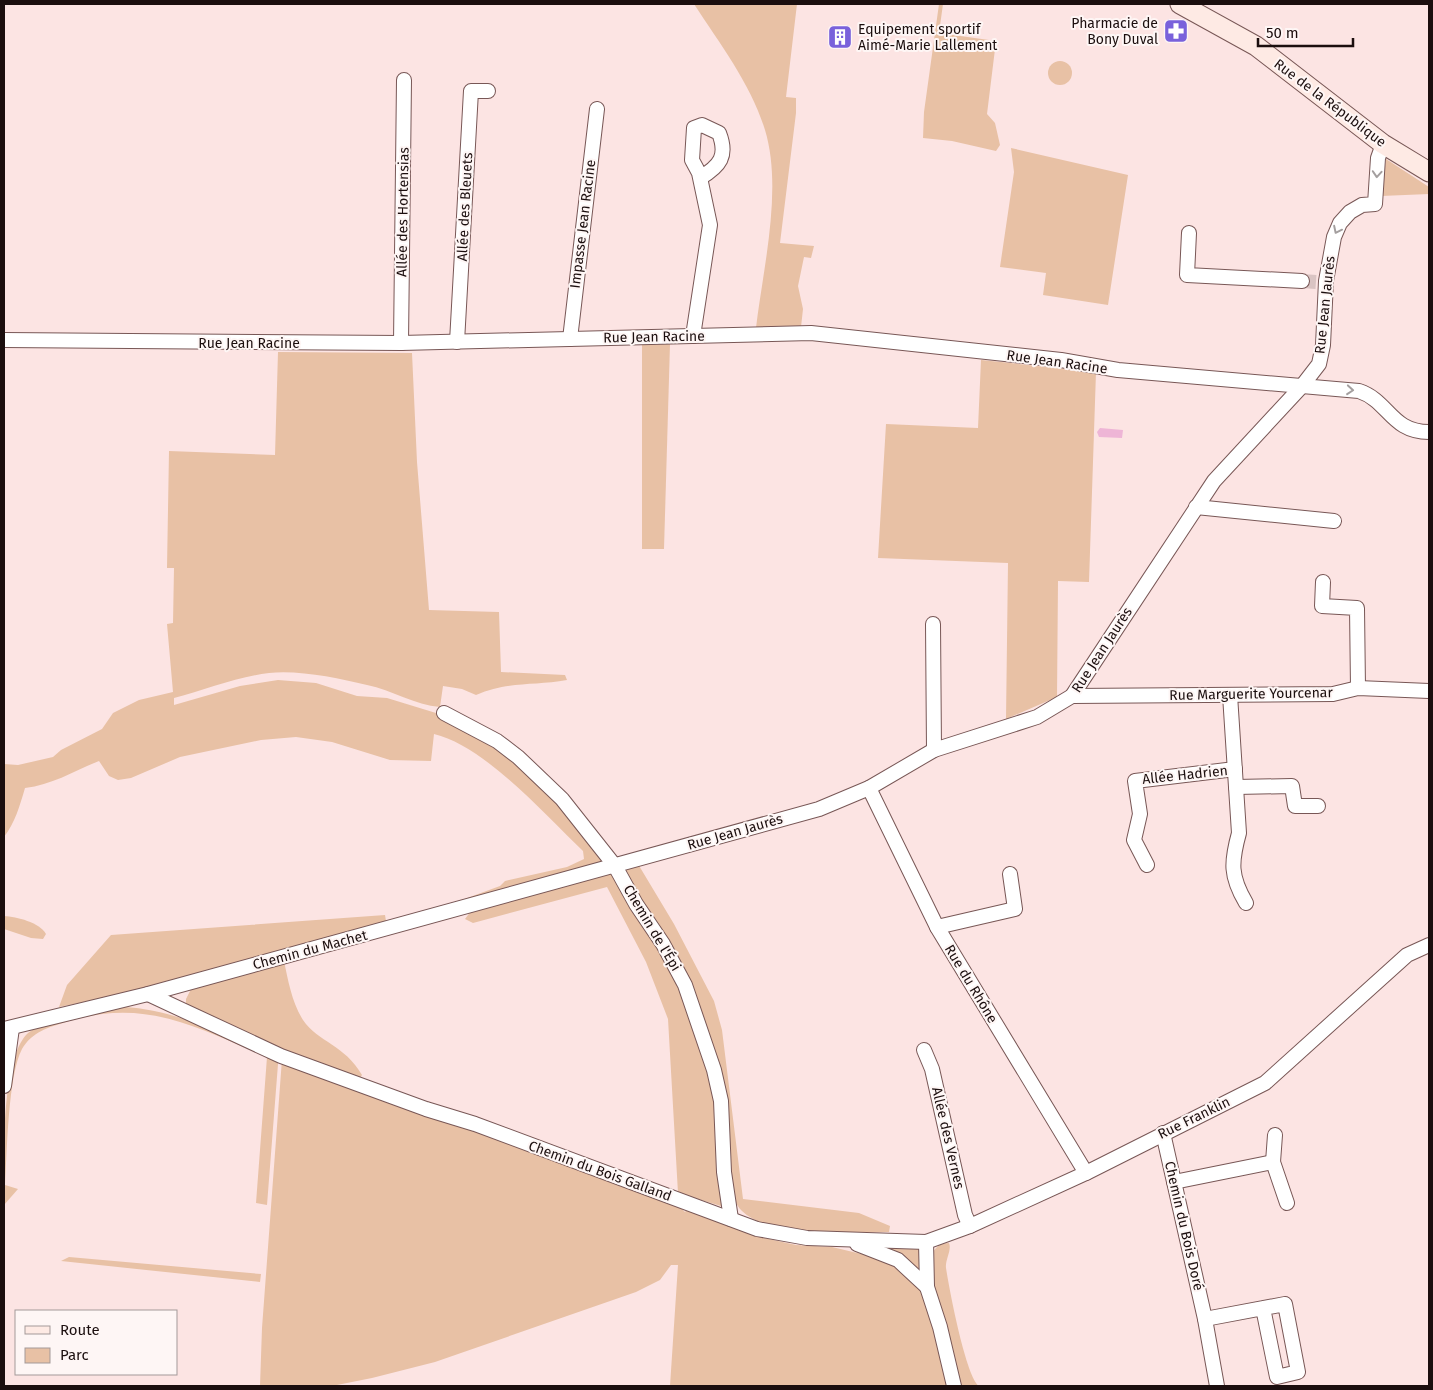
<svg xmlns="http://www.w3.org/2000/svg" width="1433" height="1390" font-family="'Fira Sans',sans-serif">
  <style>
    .green { fill: #e8c1a5 }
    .water { fill: #eeb5d6 }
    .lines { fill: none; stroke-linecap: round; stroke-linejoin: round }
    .street-tunnel { stroke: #dac4c3; stroke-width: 14; stroke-dasharray: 14 7; stroke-linecap: butt }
    .street-casing { stroke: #785756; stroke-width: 16 }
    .secondary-casing { stroke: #785756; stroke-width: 21 }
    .street { stroke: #fff; stroke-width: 14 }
    .secondary { stroke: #feeae4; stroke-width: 19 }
    .oneway { stroke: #a49f9f }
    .labels { text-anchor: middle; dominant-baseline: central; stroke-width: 4; stroke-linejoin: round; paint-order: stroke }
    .poi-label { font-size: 14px; fill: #1b0e0e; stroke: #fef6f5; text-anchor: end }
    .street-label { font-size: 14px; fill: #1b0e0e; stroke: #fef6f5 }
  </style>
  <rect width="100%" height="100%" fill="#fce4e3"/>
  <!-- green -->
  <g class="green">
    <path d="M 694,4 L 797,4 L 786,97 L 796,98 L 796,113 L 780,243 L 814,246 L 811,258 L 804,257 L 798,286 L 803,309 L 801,327 L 756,328 C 763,268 783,189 765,130 C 751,84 720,44 694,4 Z"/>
    <path d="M 939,4 L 943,4 L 939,33 L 996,41 L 987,114 L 995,123 L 1000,145 L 996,151 L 952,141 L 923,138 L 924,112 Z"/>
    <circle cx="1060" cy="73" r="12"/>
    <path d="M 1011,148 L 1128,175 L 1108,305 L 1043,295 L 1046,273 L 1000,267 L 1014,172 Z"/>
    <path d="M 1386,159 L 1429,187 L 1429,194 L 1381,196 Z"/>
    <path d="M 670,344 L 664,549 L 642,549 L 642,345 Z"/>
    <path d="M 278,352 L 412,353 L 417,462 L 429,610 L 499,612 L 501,672 L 565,675 L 567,680 C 534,686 508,681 476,695 L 462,689 L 443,686 L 440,707 C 415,705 392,690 367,685 C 337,678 300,670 269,673 C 237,677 205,690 174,698 L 174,705 L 240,686 L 278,680 L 316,683 L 357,696 L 387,698 L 436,713 L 480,734 L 560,801 L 605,863 L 128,993 L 59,1007 L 67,985 L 111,935 L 385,915 L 386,921 L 459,901 L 500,886 L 505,881 L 567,867 L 584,859 L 583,851 C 545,815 485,746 434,734 L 431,761 L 390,760 L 332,742 L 296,737 L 261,740 L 180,757 L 131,778 L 118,780 L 109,776 L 99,761 C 74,771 52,785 25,788 C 20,805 15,823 4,837 L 4,764 L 18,765 L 53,757 L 61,750 L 102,729 L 113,713 L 139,700 L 173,692 L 167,624 L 173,623 L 174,568 L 167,568 L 169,451 L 275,455 Z"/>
    <path d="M 981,360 L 1096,372 L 1089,582 L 1058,581 L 1057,697 L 1006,719 L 1008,563 L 878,558 L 886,424 L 978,428 Z"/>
    <path d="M 638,864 L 674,924 L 714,1001 L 722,1030 L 743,1199 L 859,1213 L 890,1226 L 889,1232 C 849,1232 773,1240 742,1211 C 720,1190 732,1126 726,1096 C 711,1016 665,948 626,877 L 624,867 Z"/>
    <path d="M 612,874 L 676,974 L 709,1069 L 716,1108 L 724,1197 L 721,1206 L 678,1193 L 668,1019 L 646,962 L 607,887 L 473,923 L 465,919 L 471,911 L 600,875 Z"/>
    <path d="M 4,916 C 17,917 39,922 46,934 L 43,939 L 31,938 L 4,929 Z"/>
    <path d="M 284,961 C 288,980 292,1003 303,1020 C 318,1042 345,1045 362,1075 L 360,1078 L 282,1049 L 186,1005 L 186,999 L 191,989 Z"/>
    <path d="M 124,1007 C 178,1010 227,1036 276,1056 L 278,1064 L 267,1205 L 256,1203 L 267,1057 C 195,1027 145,997 66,1022 C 49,1027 32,1032 22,1049 C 8,1075 7,1153 5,1185 L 18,1189 L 4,1205 C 4,1166 0,1059 28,1033 C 46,1018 101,1009 124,1007 Z"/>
    <path d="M 282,1059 L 679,1206 L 685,1212 L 688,1208 L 760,1237 L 796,1245 L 832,1247 L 891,1261 L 921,1289 L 951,1386 L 670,1386 L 678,1265 L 671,1265 L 660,1280 L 636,1292 L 435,1362 L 372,1378 L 332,1386 L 260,1386 L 262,1328 Z"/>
    <path d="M 949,1243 C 952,1250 945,1260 946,1268 C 949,1288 966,1377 979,1386 L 960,1386 L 931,1272 C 931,1257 931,1244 949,1243 Z"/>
    <path d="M 873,1244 L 920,1248 L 925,1277 Z"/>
    <path d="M 69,1257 L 261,1274 L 260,1282 L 61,1261 Z"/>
  </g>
  <!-- water -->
  <path class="water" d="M 1100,428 L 1123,430 L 1122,438 L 1099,437 L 1097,432 Z"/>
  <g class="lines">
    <!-- street-tunnel -->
    <path class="street-tunnel" d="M 1302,281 L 1317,282"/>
    <defs>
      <g id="street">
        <path d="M 1189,233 L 1187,275 L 1302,281"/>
        <path d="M 693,336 L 710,225 L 699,173 L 692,160 L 694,128 L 702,125 L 719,133 C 728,156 720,166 700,178"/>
        <path d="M 570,339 L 597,109"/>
        <path d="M 4,340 L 401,343 L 811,333 L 1061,360 L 1118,370 L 1359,391 C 1389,401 1391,432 1429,432"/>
        <path d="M 457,342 L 471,91 L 488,91"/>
        <path d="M 401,343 L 404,80"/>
        <path d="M 1196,507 L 1334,521"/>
        <path d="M 1323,582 L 1322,606 L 1357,608 L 1358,688"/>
        <path d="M 933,624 L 934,750"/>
        <path d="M 1230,695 L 1239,833 C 1231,862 1230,876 1246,903"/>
        <path d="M 1072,696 L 1333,694 L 1358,688 L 1429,691"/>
        <path d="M 444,713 L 497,741 L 518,757 L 562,799 L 615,866 L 636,904 L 663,944 L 685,985 L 714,1070 L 721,1101 L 724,1172 L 731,1219"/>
        <path d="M 1236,787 L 1292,786 L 1295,806 L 1318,806"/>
        <path d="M 869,788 L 937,927 L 1086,1173"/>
        <path d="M 1147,865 L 1134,840 L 1140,814 L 1135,781 L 1235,769"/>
        <path d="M 937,927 L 1015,909 L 1010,874"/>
        <path d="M 148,994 L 281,1056 L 426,1109 L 475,1124 L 757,1229 L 807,1238 L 926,1242 L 970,1226 L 1086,1173 L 1265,1083 L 1407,955 L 1429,945"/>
        <path d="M 4,1029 L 148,994 L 819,809 L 869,788 L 934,750 L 1037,717 L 1072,696 L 1214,481 L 1302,386 L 1319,364 L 1323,345 L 1326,281 L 1334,237 L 1340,223 L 1350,212 L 1362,205 L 1375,204 L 1378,158 L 1383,144"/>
        <path d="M 924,1050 L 932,1069 L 965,1215 L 970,1226"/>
        <path d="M 4,1086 L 12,1028"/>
        <path d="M 1163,1133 L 1205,1319 L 1217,1386"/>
        <path d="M 1275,1135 L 1273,1162 L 1287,1203"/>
        <path d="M 1174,1182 L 1273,1162"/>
        <path d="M 926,1242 L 927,1287 L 940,1327 L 954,1386"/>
        <path d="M 857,1244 L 898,1260 L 927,1287"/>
        <path d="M 1205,1319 L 1285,1304 L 1298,1372 L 1277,1377 L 1263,1308"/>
      </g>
      <path id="secondary" d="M 1180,4 L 1256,46 L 1383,144 L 1429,172"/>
    </defs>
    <!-- street casing -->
    <use href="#street" class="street-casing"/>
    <!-- secondary casing -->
    <use href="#secondary" class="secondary-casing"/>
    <!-- street -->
    <use href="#street" class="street"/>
    <!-- secondary -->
    <use href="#secondary" class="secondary"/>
  </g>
  <!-- one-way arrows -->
  <defs><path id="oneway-chevron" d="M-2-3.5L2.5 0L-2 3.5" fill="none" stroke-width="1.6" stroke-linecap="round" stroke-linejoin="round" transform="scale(1.25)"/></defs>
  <g class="oneway">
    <use href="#oneway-chevron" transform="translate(1377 174) rotate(94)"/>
    <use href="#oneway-chevron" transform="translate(1337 230) rotate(116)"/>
    <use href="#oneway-chevron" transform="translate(1350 390) rotate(5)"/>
  </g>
  <!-- icons -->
  <defs>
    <symbol id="pharmacy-square" viewBox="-11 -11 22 22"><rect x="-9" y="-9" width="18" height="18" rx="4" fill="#7961db" stroke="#fef6f5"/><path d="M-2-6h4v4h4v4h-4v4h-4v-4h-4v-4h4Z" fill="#fff"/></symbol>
    <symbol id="building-square" viewBox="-11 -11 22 22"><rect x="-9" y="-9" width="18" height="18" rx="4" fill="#7961db" stroke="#fef6f5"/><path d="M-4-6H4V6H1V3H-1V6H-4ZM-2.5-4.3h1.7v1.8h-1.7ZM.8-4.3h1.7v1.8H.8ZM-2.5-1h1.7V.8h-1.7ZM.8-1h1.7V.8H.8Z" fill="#fff"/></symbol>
  </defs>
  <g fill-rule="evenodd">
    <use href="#pharmacy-square" x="1162" y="17" width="28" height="28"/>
    <use href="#building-square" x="826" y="23" width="28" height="28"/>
  </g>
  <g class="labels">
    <!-- poi labels -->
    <g class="poi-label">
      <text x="1158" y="23">Pharmacie de<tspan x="1158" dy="16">Bony Duval</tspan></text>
      <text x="858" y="29" text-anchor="start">Equipement sportif<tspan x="858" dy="16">Aimé-Marie Lallement</tspan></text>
    </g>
    <!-- street labels -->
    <g class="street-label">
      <text transform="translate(1330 103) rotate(37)">Rue de la République</text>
      <text transform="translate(465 207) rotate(-87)">Allée des Bleuets</text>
      <text transform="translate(403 212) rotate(-89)">Allée des Hortensias</text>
      <text transform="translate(583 224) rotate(-83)">Impasse Jean Racine</text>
      <text transform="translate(1325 305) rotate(-84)">Rue Jean Jaurès</text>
      <text transform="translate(654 337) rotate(-1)">Rue Jean Racine</text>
      <text x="249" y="343">Rue Jean Racine</text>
      <text transform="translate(1057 362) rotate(8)">Rue Jean Racine</text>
      <text transform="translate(1102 650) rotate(-57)">Rue Jean Jaurès</text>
      <text transform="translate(1251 694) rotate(-1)">Rue Marguerite Yourcenar</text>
      <text transform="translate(1185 775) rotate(-6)">Allée Hadrien</text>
      <text transform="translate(735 832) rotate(-16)">Rue Jean Jaurès</text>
      <text transform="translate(652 928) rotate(59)">Chemin de l'Épi</text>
      <text transform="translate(310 950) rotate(-15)">Chemin du Machet</text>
      <text transform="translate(971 984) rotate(59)">Rue du Rhône</text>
      <text transform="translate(1194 1118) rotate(-26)">Rue Franklin</text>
      <text transform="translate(948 1138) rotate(77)">Allée des Vernes</text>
      <text transform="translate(600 1171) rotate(20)">Chemin du Bois Galland</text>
      <text transform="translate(1184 1226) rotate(77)">Chemin du Bois Doré</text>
    </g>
  </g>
  <!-- border -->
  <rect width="1433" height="1390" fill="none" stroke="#1b0e0e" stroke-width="10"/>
  <!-- legend -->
  <rect x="15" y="1310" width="162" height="65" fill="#fef6f5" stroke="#a39999"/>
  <rect x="25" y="1326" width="25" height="8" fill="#feeae4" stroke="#a39999"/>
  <text x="60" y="1335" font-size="15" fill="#1b0e0e">Route</text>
  <rect x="25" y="1348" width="25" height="15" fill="#e8c1a5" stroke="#a39999"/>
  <text x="60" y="1360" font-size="15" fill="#1b0e0e">Parc</text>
  <!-- scale -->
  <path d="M1258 38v8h95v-8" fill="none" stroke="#1b0e0e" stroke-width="2.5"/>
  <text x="1266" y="38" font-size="15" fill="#1b0e0e" stroke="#fef6f5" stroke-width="4" paint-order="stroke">50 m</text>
</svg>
